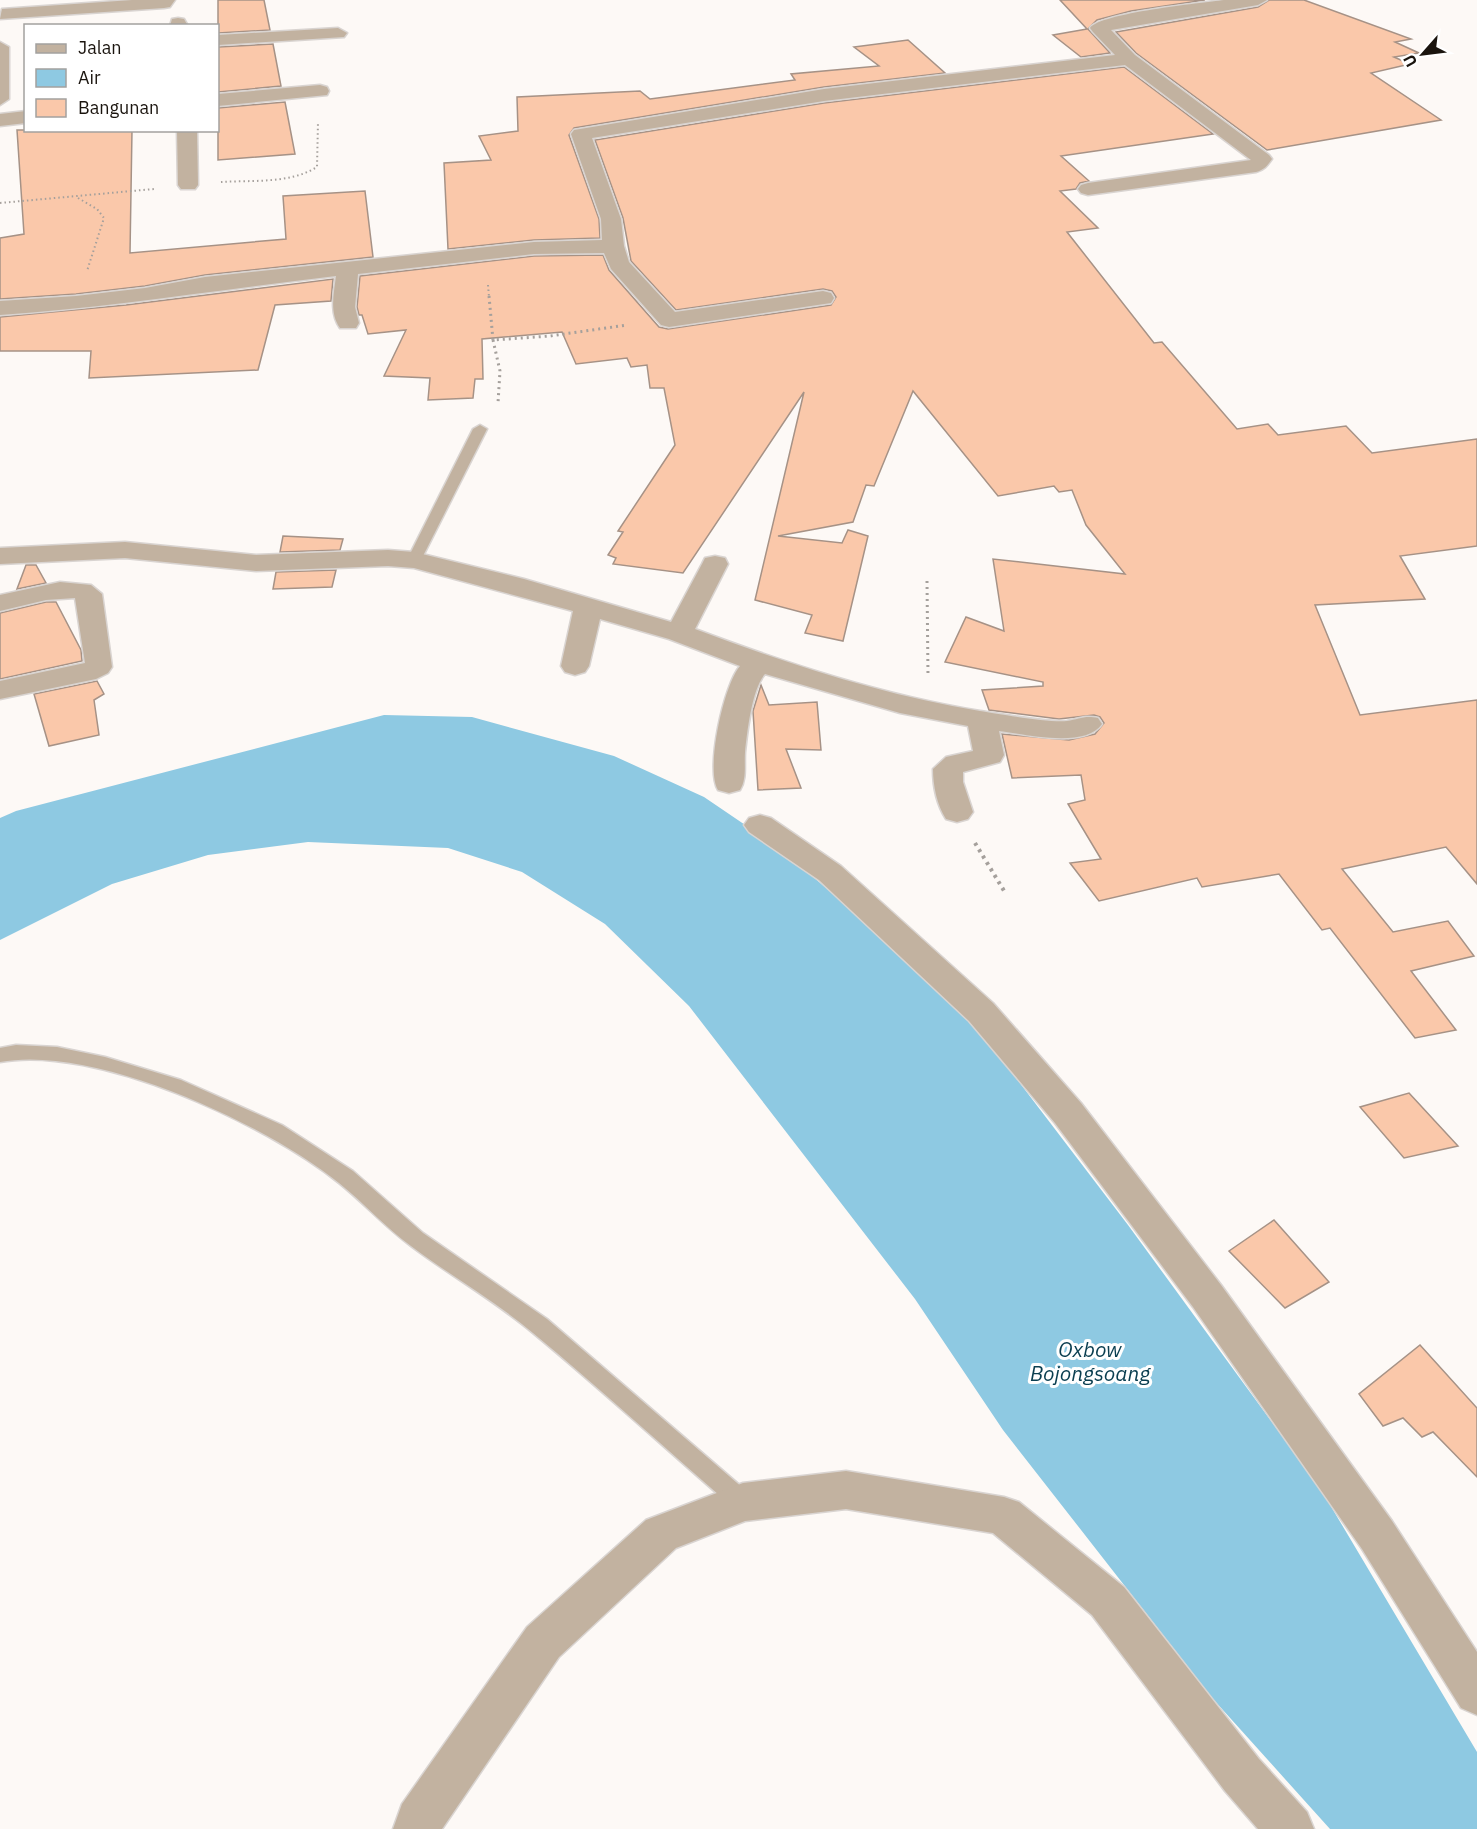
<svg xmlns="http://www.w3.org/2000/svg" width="1477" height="1829" font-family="'IBM Plex Sans',sans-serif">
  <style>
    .water { fill: #8ec9e2 }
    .building { fill: #fac8aa; stroke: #a69286; stroke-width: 1.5 }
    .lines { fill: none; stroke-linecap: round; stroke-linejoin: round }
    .service-casing { stroke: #d9d4d1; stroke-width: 3 }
    .minor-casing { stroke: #d9d4d1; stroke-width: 3 }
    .path-far2 { stroke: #a5a09c; stroke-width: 2; stroke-dasharray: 1.5 3; stroke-linecap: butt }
    .path-far1 { stroke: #a5a09c; stroke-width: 3; stroke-dasharray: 2 4; stroke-linecap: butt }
    .path { stroke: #a5a09c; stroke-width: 4; stroke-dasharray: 3 4.5; stroke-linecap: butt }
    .service { fill: #c2b2a0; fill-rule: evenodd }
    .minor { fill: #c2b2a0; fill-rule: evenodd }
    .labels { text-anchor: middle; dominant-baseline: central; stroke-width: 6; stroke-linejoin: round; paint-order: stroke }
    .near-water-label { font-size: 21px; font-style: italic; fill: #0a3e50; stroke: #fff }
  </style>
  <rect width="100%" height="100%" fill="#fdf9f6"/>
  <!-- water -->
  <path class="water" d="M 384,715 L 472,717 L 614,756 L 704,797 L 782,850 L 878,933 L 971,1019 L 1128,1225 L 1320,1488 L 1477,1752 L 1477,1829 L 1330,1829 L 1213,1699 L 1003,1430 L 915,1299 L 689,1006 L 605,924 L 522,872 L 448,848 L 308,842 L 208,855 L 112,884 L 0,940 L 0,818 L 16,811 Z"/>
  <!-- building -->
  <g class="building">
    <path d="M 218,0 L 264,0 L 270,30 L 218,33 Z"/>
    <path d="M 1060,0 L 1205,0 L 1131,11 L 1097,20 L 1088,29 L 1110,53 L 1081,57 L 1053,35 L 1087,29 Z"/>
    <path d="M 1269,0 L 1304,0 L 1411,39 L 1395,42 L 1419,53 L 1394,57 L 1410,64 L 1371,73 L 1441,120 L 1267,150 L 1136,53 L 1116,32 L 1258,7 Z"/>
    <path d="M 908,40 L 945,73 L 824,87 L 574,128 L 569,135 L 599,219 L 600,238 L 534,240 L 448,249 L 444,163 L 491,160 L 479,136 L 518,131 L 517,97 L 640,91 L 650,99 L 795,80 L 791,74 L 879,66 L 854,47 Z"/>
    <path d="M 273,44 L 281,86 L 218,92 L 218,47 Z"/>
    <path d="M 1124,67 L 1213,134 L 1061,156 L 1089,181 L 1080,183 L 1076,189 L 1060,191 L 1098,228 L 1067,232 L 1154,343 L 1162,342 L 1237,429 L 1268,424 L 1278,435 L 1346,426 L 1372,453 L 1477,439 L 1477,546 L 1400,556 L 1425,599 L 1315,605 L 1360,715 L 1477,700 L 1477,884 L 1446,847 L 1342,869 L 1393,932 L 1448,921 L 1474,956 L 1411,971 L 1456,1030 L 1415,1038 L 1330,928 L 1322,930 L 1279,874 L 1202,887 L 1197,878 L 1099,901 L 1070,863 L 1101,859 L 1068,804 L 1085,800 L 1081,775 L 1012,778 L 1002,734 L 1069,740 L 1095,734 L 1104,723 L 1100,717 L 1094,715 L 1059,719 L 989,710 L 982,690 L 1043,686 L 1043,682 L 945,662 L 966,617 L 1004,631 L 993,559 L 1125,574 L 1086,525 L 1072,490 L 1059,492 L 1054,486 L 998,496 L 913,391 L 874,486 L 866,485 L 853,522 L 778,536 L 842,543 L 848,530 L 868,536 L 843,641 L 805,633 L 812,615 L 755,600 L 804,392 L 683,573 L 613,564 L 616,558 L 608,555 L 623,532 L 618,531 L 675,445 L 664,388 L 650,388 L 647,365 L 631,367 L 627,358 L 576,364 L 562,332 L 482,339 L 483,379 L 475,379 L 473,398 L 428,400 L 430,378 L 384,376 L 406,330 L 368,334 L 362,315 L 359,315 L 357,307 L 360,276 L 534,256 L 603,255 L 609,270 L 659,327 L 668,329 L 831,305 L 836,297 L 832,291 L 823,289 L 676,310 L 631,261 L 623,218 L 595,140 L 824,103 Z"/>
    <path d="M 285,102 L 295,154 L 218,160 L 218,108 Z"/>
    <path d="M 17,130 L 132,130 L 130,253 L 286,239 L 283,196 L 365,191 L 373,257 L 205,275 L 145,286 L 76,294 L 0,299 L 0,238 L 24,234 Z"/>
    <path d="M 333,279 L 331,301 L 275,305 L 258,370 L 89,378 L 91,351 L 0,351 L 0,317 L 126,305 Z"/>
    <path d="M 283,536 L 343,539 L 340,550 L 280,552 Z"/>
    <path d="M 26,565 L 36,565 L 46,583 L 17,589 Z"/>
    <path d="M 336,570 L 332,587 L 273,589 L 276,572 Z"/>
    <path d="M 46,602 L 56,602 L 81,650 L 82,661 L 0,679 L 0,613 Z"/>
    <path d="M 97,681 L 104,694 L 94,700 L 99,735 L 49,746 L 34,694 Z"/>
    <path d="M 761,685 L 769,705 L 817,702 L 821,750 L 786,749 L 801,788 L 758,790 L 753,711 Z"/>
    <path d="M 1409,1093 L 1458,1146 L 1404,1158 L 1360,1107 Z"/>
    <path d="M 1274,1220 L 1329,1282 L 1285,1308 L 1229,1251 Z"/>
    <path d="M 1420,1345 L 1477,1408 L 1477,1477 L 1433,1432 L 1422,1437 L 1403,1418 L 1383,1426 L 1359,1394 Z"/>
  </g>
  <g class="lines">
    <defs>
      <g id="service">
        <path d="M 480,425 L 487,429 L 421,560 L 414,564 L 409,563 L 407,560 L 473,429 Z"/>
        <path d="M 16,1045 L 57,1047 L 105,1057 L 181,1080 L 282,1125 L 353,1171 L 423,1233 L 547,1319 L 751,1495 L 755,1502 L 751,1509 L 743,1512 L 735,1509 C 668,1451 602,1390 533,1333 C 495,1301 451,1276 411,1246 C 385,1227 364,1203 339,1183 C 266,1124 95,1044 0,1062 L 0,1048 Z"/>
      </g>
      <g id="minor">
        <path d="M 132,0 L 175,0 L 170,7 L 164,8 L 0,19 L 2,9 Z"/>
        <path d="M 1224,0 L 1267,0 L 1258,5 L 1111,30 L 1135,55 L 1269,155 L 1272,159 C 1267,166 1264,170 1256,172 L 1088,195 L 1081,193 L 1078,189 L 1081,185 L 1088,183 L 1251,160 L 1125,65 L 824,101 L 592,138 L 621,219 L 624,246 L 629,262 L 675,312 L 823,291 L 831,293 L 834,298 L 831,303 L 669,327 L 661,325 L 611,269 L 604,253 L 534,254 L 358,274 L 355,307 L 359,323 L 356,328 L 340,328 C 329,313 334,293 336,276 C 223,289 113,307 0,315 L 0,301 L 76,296 L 145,288 L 205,277 L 534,242 L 602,240 L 601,219 L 571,134 L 574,130 L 824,89 L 1115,55 L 1093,32 L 1090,28 C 1101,13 1201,3 1224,0 Z"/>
        <path d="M 178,18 L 184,19 L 188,26 L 170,26 L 172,19 Z"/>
        <path d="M 338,28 L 347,33 L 344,37 L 218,45 L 218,35 Z"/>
        <path d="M 0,42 L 9,47 L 9,99 L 0,105 Z"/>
        <path d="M 320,85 L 327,87 L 329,91 L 327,95 L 218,106 L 218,94 Z"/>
        <path d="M 26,111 L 26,123 L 0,126 L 0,114 Z"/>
        <path d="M 177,130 L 197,130 L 198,185 L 195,189 L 181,189 L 178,185 Z"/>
        <path d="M 125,542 L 256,555 L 388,550 L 414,552 L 524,579 L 671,622 L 702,564 L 705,558 L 715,556 L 725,558 L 728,564 L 695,629 C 788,664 883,695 980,711 C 1000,714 1049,723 1067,721 C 1079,719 1085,715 1098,718 L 1102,724 C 1085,749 1025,734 999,731 L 1004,755 L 1000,762 L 963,772 L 963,782 L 973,812 L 968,819 L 957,822 L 946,819 C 937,805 933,786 933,769 L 946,757 L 973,751 L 968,726 L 900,713 L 765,674 C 752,688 747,733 745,752 C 744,765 747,779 740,790 L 729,793 L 718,790 C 705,770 724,684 740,666 L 669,639 L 600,619 L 589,666 L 585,672 L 575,675 L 565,672 L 561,666 L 573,611 L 414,568 L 388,566 L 256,571 L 125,558 L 0,564 L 0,548 Z"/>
        <path d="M 60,582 L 91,585 L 102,594 L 112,667 L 108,673 L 96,679 L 0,699 L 0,681 L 85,663 L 75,598 L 46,600 L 0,611 L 0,595 Z"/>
        <path d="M 760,815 L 771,818 L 841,866 L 993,1003 L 1081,1103 L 1221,1285 L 1392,1521 L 1477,1652 L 1477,1715 L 1461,1708 L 1362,1549 L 1193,1307 L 1055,1123 L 969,1021 L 819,880 L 749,832 L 744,825 L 749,818 Z"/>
        <path d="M 846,1471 L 1004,1497 L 1019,1502 L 1124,1587 L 1259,1759 L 1307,1812 L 1314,1829 L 1258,1829 L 1225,1791 L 1092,1615 L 993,1533 L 846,1509 L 745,1521 L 676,1548 L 559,1657 L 442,1829 L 393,1829 L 402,1804 L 527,1627 L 646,1520 L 743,1483 Z"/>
      </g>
    </defs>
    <!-- service casing -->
    <use href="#service" class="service-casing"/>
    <!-- minor casing -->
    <use href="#minor" class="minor-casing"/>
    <!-- path-far2 -->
    <g class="path-far2">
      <path d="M 221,182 C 252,180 290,184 317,167 L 318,122"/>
      <path d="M 78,198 L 97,209 L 104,218 L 87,271"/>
      <path d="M 0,203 L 154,189"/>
      <path d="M 488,285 L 489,297"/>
    </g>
    <!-- path-far1 -->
    <g class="path-far1">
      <path d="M 489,296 L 493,340 L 550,336 L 627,325"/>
      <path d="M 493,340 L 500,371 L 498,403"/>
      <path d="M 927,581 L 928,676"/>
    </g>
    <!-- path -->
    <path class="path" d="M 975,843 L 1006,894"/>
    <!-- service -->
    <use href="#service" class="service"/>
    <!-- minor -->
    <use href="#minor" class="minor"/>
  </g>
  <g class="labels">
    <!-- near-water labels -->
    <g class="near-water-label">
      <text x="1090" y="1349">Oxbow<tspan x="1090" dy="24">Bojongsoang</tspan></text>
    </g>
  </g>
  <!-- legend -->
  <rect x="24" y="24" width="195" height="108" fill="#ffffff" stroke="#a3a19f" stroke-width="1.5"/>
  <rect x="36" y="44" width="30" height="9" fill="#c2b2a0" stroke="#a3a19f" stroke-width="1.5"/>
  <text x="78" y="54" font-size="18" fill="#1a140e">Jalan</text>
  <rect x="36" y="69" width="30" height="18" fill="#8ec9e2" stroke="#a3a19f" stroke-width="1.5"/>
  <text x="78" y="84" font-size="18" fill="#1a140e">Air</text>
  <rect x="36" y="99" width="30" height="18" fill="#fac8aa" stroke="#a3a19f" stroke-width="1.5"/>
  <text x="78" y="114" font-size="18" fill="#1a140e">Bangunan</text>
  <!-- north arrow -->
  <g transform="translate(1423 54) rotate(242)" stroke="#ffffff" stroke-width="4.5" paint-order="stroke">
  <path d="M0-4.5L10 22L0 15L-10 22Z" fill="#1a140e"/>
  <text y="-9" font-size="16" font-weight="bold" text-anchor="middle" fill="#1a140e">U</text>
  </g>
</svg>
